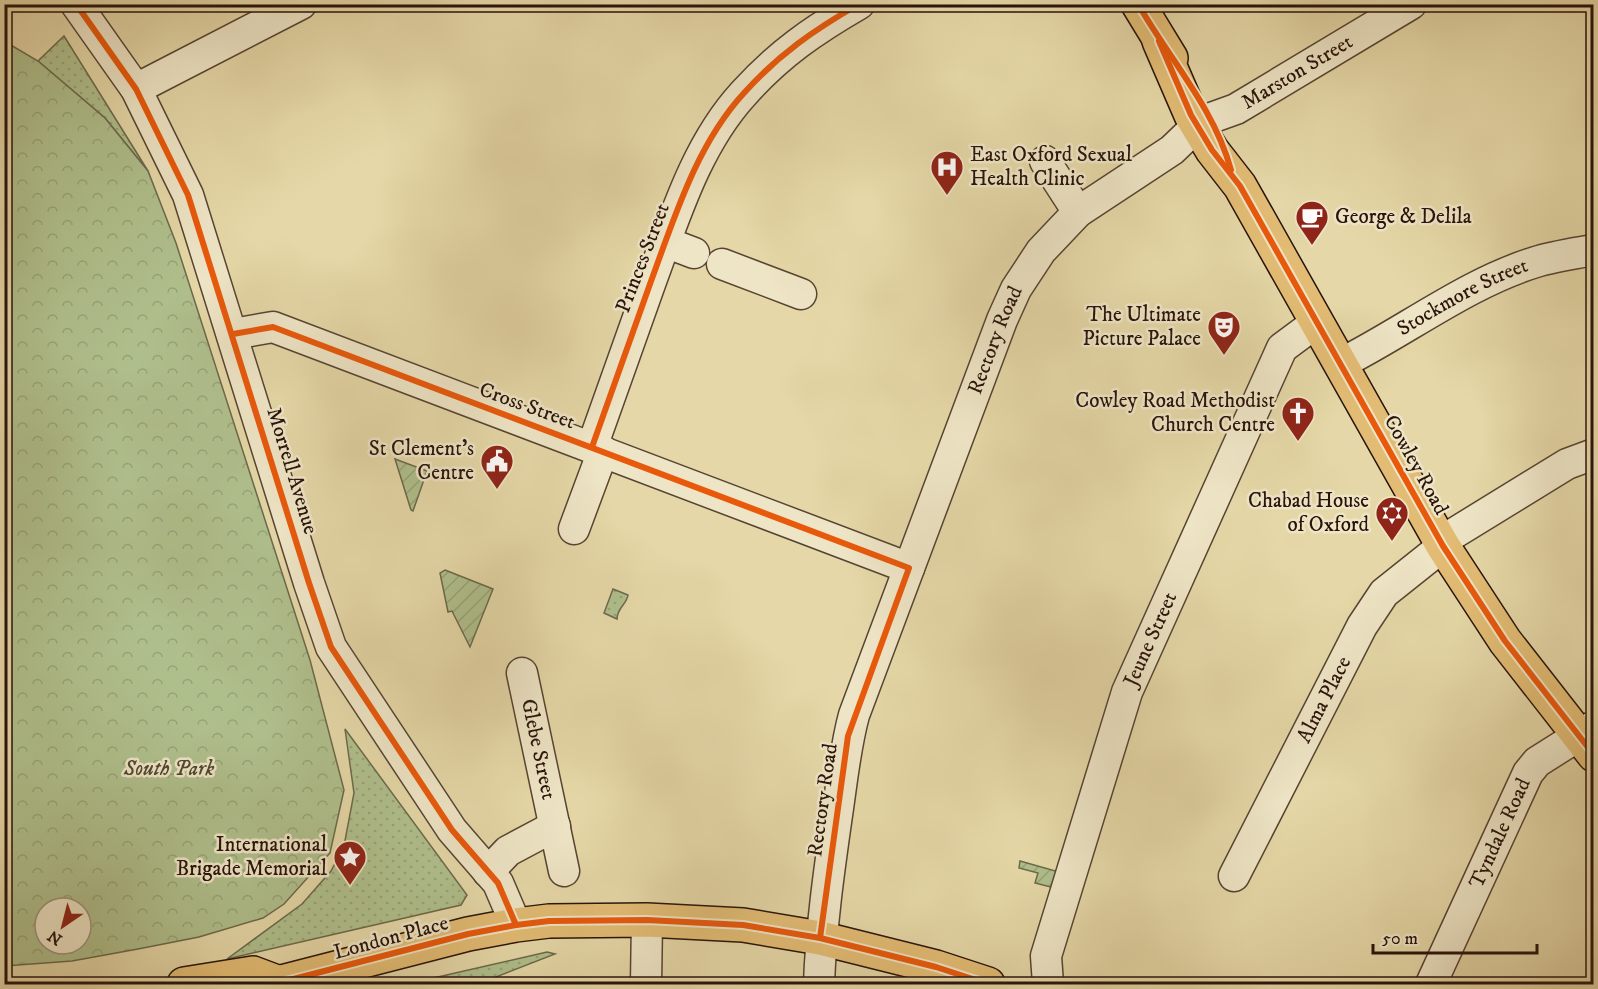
<svg xmlns="http://www.w3.org/2000/svg" width="1598" height="989" font-family="'IM FELL DW Pica',serif">
  <style>
    .grass { fill: url(#grass-dots); stroke: #6c694c; stroke-width: 1.5 }
    .forest { fill: url(#forest-crowns); stroke: #6c694c; stroke-width: 1.5; fill-rule: evenodd }
    .garden { fill: url(#garden-furrows); stroke: #6c694c; stroke-width: 1.5 }
    .lines { fill: none; stroke-linecap: round; stroke-linejoin: round }
    .minor-casing { stroke: #574432; stroke-width: 33 }
    .major-casing { stroke: #28130b; stroke-width: 36 }
    .minor { stroke: #eee5c6; stroke-width: 30 }
    .major { stroke: #e2bc74; stroke-width: 33 }
    .cycleway-casing { stroke: #eee5c6; stroke-width: 10 }
    .cycleway { stroke: #e8590c; stroke-width: 6 }
    .labels { text-anchor: middle; dominant-baseline: central; stroke-width: 5; stroke-linejoin: round; paint-order: stroke }
    .street-label { font-size: 21px; fill: #28130b; stroke: #eee5c6 }
    .poi-label { font-size: 21px; fill: #28130b; stroke: #eee5c6; text-anchor: end }
    .park-label { font-size: 21px; font-style: italic; fill: #504732; stroke: #eee5c6 }
  </style>
  <defs>
    <pattern id="grass-dots" width="8" height="8" patternUnits="userSpaceOnUse" patternTransform="scale(1.5)"><rect width="8" height="8" fill="#afbf8c"/><path d="M2 2h.1M6 6h.1" fill="none" stroke="#97a377" stroke-width="1.8" stroke-linecap="round"/></pattern>
    <pattern id="forest-crowns" width="20" height="18" patternUnits="userSpaceOnUse" patternTransform="scale(1.5)"><rect width="20" height="18" fill="#afbf8c"/><path d="M2 6a3 3 0 1 1 6 0M12 15a3 3 0 1 1 6 0" fill="none" stroke="#97a377"/></pattern>
    <pattern id="garden-furrows" width="10" height="10" patternUnits="userSpaceOnUse" patternTransform="scale(1.5)"><rect width="10" height="10" fill="#afbf8c"/><path d="M-1 1l2-2M0 10L10 0M9 11l2-2" fill="none" stroke="#97a377"/></pattern>
  </defs>
  <rect width="100%" height="100%" fill="#e5d7a7"/>
  <filter id="stains"><feTurbulence type="fractalNoise" baseFrequency=".00333" numOctaves="4"/><feColorMatrix values="0 0 0 0 .2 0 0 0 0 .09 0 0 0 0 .02 0 0 0 .5 -.17"/></filter>
  <radialGradient id="worn" r=".72"><stop offset=".6" stop-color="#630" stop-opacity="0"/><stop offset="1" stop-color="#630" stop-opacity=".3"/></radialGradient>
  <!-- grass -->
  <g class="grass">
    <path d="M 64,36 L 148,171 L 105,118 L 38,61 Z"/>
    <path d="M 613,589 L 628,595 C 627,604 617,608 617,619 L 604,613 Z"/>
    <path d="M 345,729 L 467,895 L 461,905 L 227,959 L 302,904 L 331,871 L 344,846 L 354,793 Z"/>
    <path d="M 547,952 L 555,954 L 478,984 L 407,984 Z"/>
  </g>
  <!-- forest -->
  <path class="forest" d="M 4,41 L 38,61 L 105,118 L 148,171 L 176,243 L 310,660 L 344,790 L 330,853 L 284,904 L 263,918 L 199,937 L 138,949 L 72,961 L 5,966 ZM 45,908 L 81,908 L 81,944 L 45,944 Z"/>
  <!-- garden -->
  <g class="garden">
    <path d="M 395,459 L 427,471 L 413,511 L 411,510 Z"/>
    <path d="M 445,570 L 493,589 L 470,647 L 452,611 L 448,612 L 440,573 Z"/>
    <path d="M 1020,861 L 1059,872 L 1055,888 L 1035,883 L 1038,873 L 1019,868 Z"/>
  </g>
  <g class="lines">
    <defs>
      <g id="minor">
        <path d="M 76,4 L 136,89 L 188,195 L 309,583 L 331,647 L 452,830 L 498,883 L 516,925"/>
        <path d="M 136,89 L 301,4"/>
        <path id="s1" d="M 1211,118 L 1236,109 L 1411,4"/>
        <path d="M 1045,161 L 1078,212"/>
        <path d="M 665,242 L 694,253"/>
        <path d="M 722,264 L 801,294"/>
        <path d="M 233,334 L 273,327 L 909,568"/>
        <path id="s2" d="M 1340,364 C 1406,331 1468,282 1539,261 C 1557,256 1576,253 1594,250"/>
        <path d="M 592,447 C 611,393 631,338 650,284 C 674,219 696,145 744,93 C 779,54 814,30 859,4"/>
        <path d="M 574,529 L 603,451"/>
        <path d="M 1440,542 L 1567,464 L 1594,454"/>
        <path id="s3" d="M 522,673 L 564,871"/>
        <path d="M 488,872 L 508,851 L 555,826"/>
        <path id="s4" d="M 1234,876 L 1362,626 L 1384,593 L 1443,546"/>
        <path d="M 646,984 L 647,920"/>
        <path id="s5" d="M 819,984 C 821,928 829,871 837,815 C 842,782 845,748 854,715 L 1002,320 L 1016,289 L 1041,251 L 1078,212 L 1172,150 L 1197,126"/>
        <path id="s6" d="M 1048,984 L 1046,956 L 1127,692 L 1282,348 L 1317,322"/>
        <path id="s7" d="M 1431,984 L 1528,773 L 1537,762 L 1594,726"/>
      </g>
      <g id="major">
        <path d="M 1138,4 L 1171,58"/>
        <path d="M 1159,41 L 1191,115 L 1212,150 L 1240,186 L 1443,546 L 1505,641 L 1594,755"/>
        <path d="M 184,984 L 253,973 L 277,982"/>
        <path d="M 274,984 L 468,934 L 516,925 L 549,921 L 647,920 L 743,925 L 820,938 L 936,967 L 988,984"/>
      </g>
    </defs>
    <!-- minor casing -->
    <use href="#minor" class="minor-casing"/>
    <!-- major casing -->
    <use href="#major" class="major-casing"/>
    <!-- minor -->
    <use href="#minor" class="minor"/>
    <!-- major -->
    <use href="#major" class="major"/>
    <defs>
      <g id="cycleway">
        <path d="M 76,4 L 136,89 L 188,195 L 309,583 L 331,647 L 452,830 L 498,883 L 516,925"/>
        <path d="M 1138,4 C 1170,60 1214,108 1231,170"/>
        <path d="M 1159,41 L 1191,115 L 1212,150 L 1240,186 L 1443,546 L 1505,641 L 1594,755"/>
        <path d="M 233,334 L 273,327 L 909,568 L 848,736 L 820,938"/>
        <path d="M 592,447 C 611,393 631,338 650,284 C 674,219 696,145 744,93 C 779,54 814,30 859,4"/>
        <path d="M 274,984 L 468,934 L 516,925 L 549,921 L 647,920 L 743,925 L 820,938 L 936,967 L 988,984"/>
      </g>
    </defs>
    <!-- cycleway casing -->
    <use href="#cycleway" class="cycleway-casing"/>
    <!-- cycleway -->
    <use href="#cycleway" class="cycleway"/>
  </g>
  <!-- icons -->
  <defs>
    <symbol id="hospital-pin" viewBox="-11 -11 22 30"><path d="M0 17L-7.5 6A9.5 9.5 0 1 1 7.5 6Z" fill="#8f2418" stroke="#eee5c6"/><path d="M-5-5h3v3.5h4V-5h3V5h-3V1.5h-4V5h-3Z" fill="#fff"/></symbol>
    <symbol id="cafe-pin" viewBox="-11 -11 22 30"><path d="M0 17L-7.5 6A9.5 9.5 0 1 1 7.5 6Z" fill="#8f2418" stroke="#eee5c6"/><path d="M-5.5-4.5H6V0H3Q3 3.5 0 3.5H-2.5Q-5.5 3.5-5.5 0ZM3-3.2v2h1.7v-2ZM-6 4.5H4V6H-6Z" fill="#fff"/></symbol>
    <symbol id="theatre-pin" viewBox="-11 -11 22 30"><path d="M0 17L-7.5 6A9.5 9.5 0 1 1 7.5 6Z" fill="#8f2418" stroke="#eee5c6"/><path d="M-5-5.5Q0-4 5-5.5V0Q5 5 0 6Q-5 5-5 0ZM-3.3-2.5H-1v1.5H-3.3ZM1-2.5H3.3v1.5H1ZM-2.8 1Q0 5.5 2.8 1Z" fill="#fff"/></symbol>
    <symbol id="church-pin" viewBox="-11 -11 22 30"><path d="M0 17L-7.5 6A9.5 9.5 0 1 1 7.5 6Z" fill="#8f2418" stroke="#eee5c6"/><path d="M-1.2-6h2.4v3.5h3.3v2.4h-3.3V6h-2.4V-.1h-3.3v-2.4h3.3Z" fill="#fff"/></symbol>
    <symbol id="civic-pin" viewBox="-11 -11 22 30"><path d="M0 17L-7.5 6A9.5 9.5 0 1 1 7.5 6Z" fill="#8f2418" stroke="#eee5c6"/><path d="M-.6-6.5H3V-4.5H.6V-3L4-1V1h2V6H-6V1h2V-1L-.6-3ZM-1.2 2.5V6h2.4V2.5Z" fill="#fff"/></symbol>
    <symbol id="synagogue-pin" viewBox="-11 -11 22 30"><path d="M0 17L-7.5 6A9.5 9.5 0 1 1 7.5 6Z" fill="#8f2418" stroke="#eee5c6"/><path d="M0-6.5L5.6 3.2H-5.6ZM0 6.5L5.6-3.2H-5.6Z" fill="#fff"/></symbol>
    <symbol id="sight-pin" viewBox="-11 -11 22 30"><path d="M0 17L-7.5 6A9.5 9.5 0 1 1 7.5 6Z" fill="#8f2418" stroke="#eee5c6"/><path d="M0-6L1.8-2.2L6-1.7L2.9 1.2L3.7 5.4L0 3.3L-3.7 5.4L-2.9 1.2L-6-1.7L-1.8-2.2Z" fill="#fff"/></symbol>
  </defs>
  <g fill-rule="evenodd">
    <use href="#hospital-pin" x="928" y="148" width="38" height="52"/>
    <use href="#cafe-pin" x="1293" y="198" width="38" height="52"/>
    <use href="#theatre-pin" x="1205" y="308" width="38" height="52"/>
    <use href="#church-pin" x="1279" y="394" width="38" height="52"/>
    <use href="#civic-pin" x="478" y="442" width="38" height="52"/>
    <use href="#synagogue-pin" x="1373" y="494" width="38" height="52"/>
    <use href="#sight-pin" x="331" y="838" width="38" height="52"/>
  </g>
  <g class="labels">
    <!-- street labels -->
    <g class="street-label">
      <text stroke="none"><textPath href="#s1" startOffset="98">Marston Street</textPath></text>
      <text transform="translate(643 258) rotate(-69)">Princes Street</text>
      <text stroke="none"><textPath href="#s2" startOffset="140">Stockmore Street</textPath></text>
      <text stroke="none"><textPath href="#s5" startOffset="672">Rectory Road</textPath></text>
      <text transform="translate(527 406) rotate(20)">Cross Street</text>
      <text transform="translate(1416 465) rotate(61)">Cowley Road</text>
      <text transform="translate(292 471) rotate(73)">Morrell Avenue</text>
      <text stroke="none"><textPath href="#s6" startOffset="362">Jeune Street</textPath></text>
      <text stroke="none"><textPath href="#s4" startOffset="198">Alma Place</textPath></text>
      <text stroke="none"><textPath href="#s3" startOffset="78">Glebe Street</textPath></text>
      <text transform="translate(823 800) rotate(-82)">Rectory Road</text>
      <text stroke="none"><textPath href="#s7" startOffset="166">Tyndale Road</textPath></text>
      <text transform="translate(391 938) rotate(-15)">London Place</text>
    </g>
    <!-- poi labels -->
    <g class="poi-label">
      <text x="970" y="155" text-anchor="start">East Oxford Sexual<tspan x="970" dy="24">Health Clinic</tspan></text>
      <text x="1335" y="217" text-anchor="start">George &amp; Delila</text>
      <text x="1201" y="315">The Ultimate<tspan x="1201" dy="24">Picture Palace</tspan></text>
      <text x="1275" y="401">Cowley Road Methodist<tspan x="1275" dy="24">Church Centre</tspan></text>
      <text x="474" y="449">St Clement's<tspan x="474" dy="24">Centre</tspan></text>
      <text x="1369" y="501">Chabad House<tspan x="1369" dy="24">of Oxford</tspan></text>
      <text x="327" y="845">International<tspan x="327" dy="24">Brigade Memorial</tspan></text>
    </g>
    <!-- park labels -->
    <g class="park-label">
      <text x="169" y="769">South Park</text>
    </g>
  </g>
  <!-- margin -->
  <rect width="1598" height="989" fill="none" stroke="#e5d7a7" stroke-width="24"/>
  <rect x="6" y="6" width="1586" height="977" fill="none" stroke="#28130b" stroke-width="3"/>
  <rect x="12" y="12" width="1574" height="965" fill="none" stroke="#28130b" stroke-width="1.5"/>
  <!-- north arrow -->
  <g transform="translate(63 926) rotate(215)"><circle r="28" fill="#eee5c6" stroke="#9f917b" stroke-width="1.5"/>
  <path d="M0-4.5L10 22L0 15L-10 22Z" fill="#8f2418"/>
  <text y="-9" font-size="16" font-weight="bold" text-anchor="middle" fill="#28130b">N</text>
  </g>
  <!-- scale -->
  <path d="M1373 944v9h164v-9" fill="none" stroke="#28130b" stroke-width="3"/>
  <text x="1382" y="944" font-size="18" fill="#28130b" stroke="#eee5c6" stroke-width="4.5" paint-order="stroke">50 m</text>
  <rect width="100%" height="100%" filter="url(#stains)"/>
  <rect width="100%" height="100%" fill="url(#worn)"/>
</svg>
